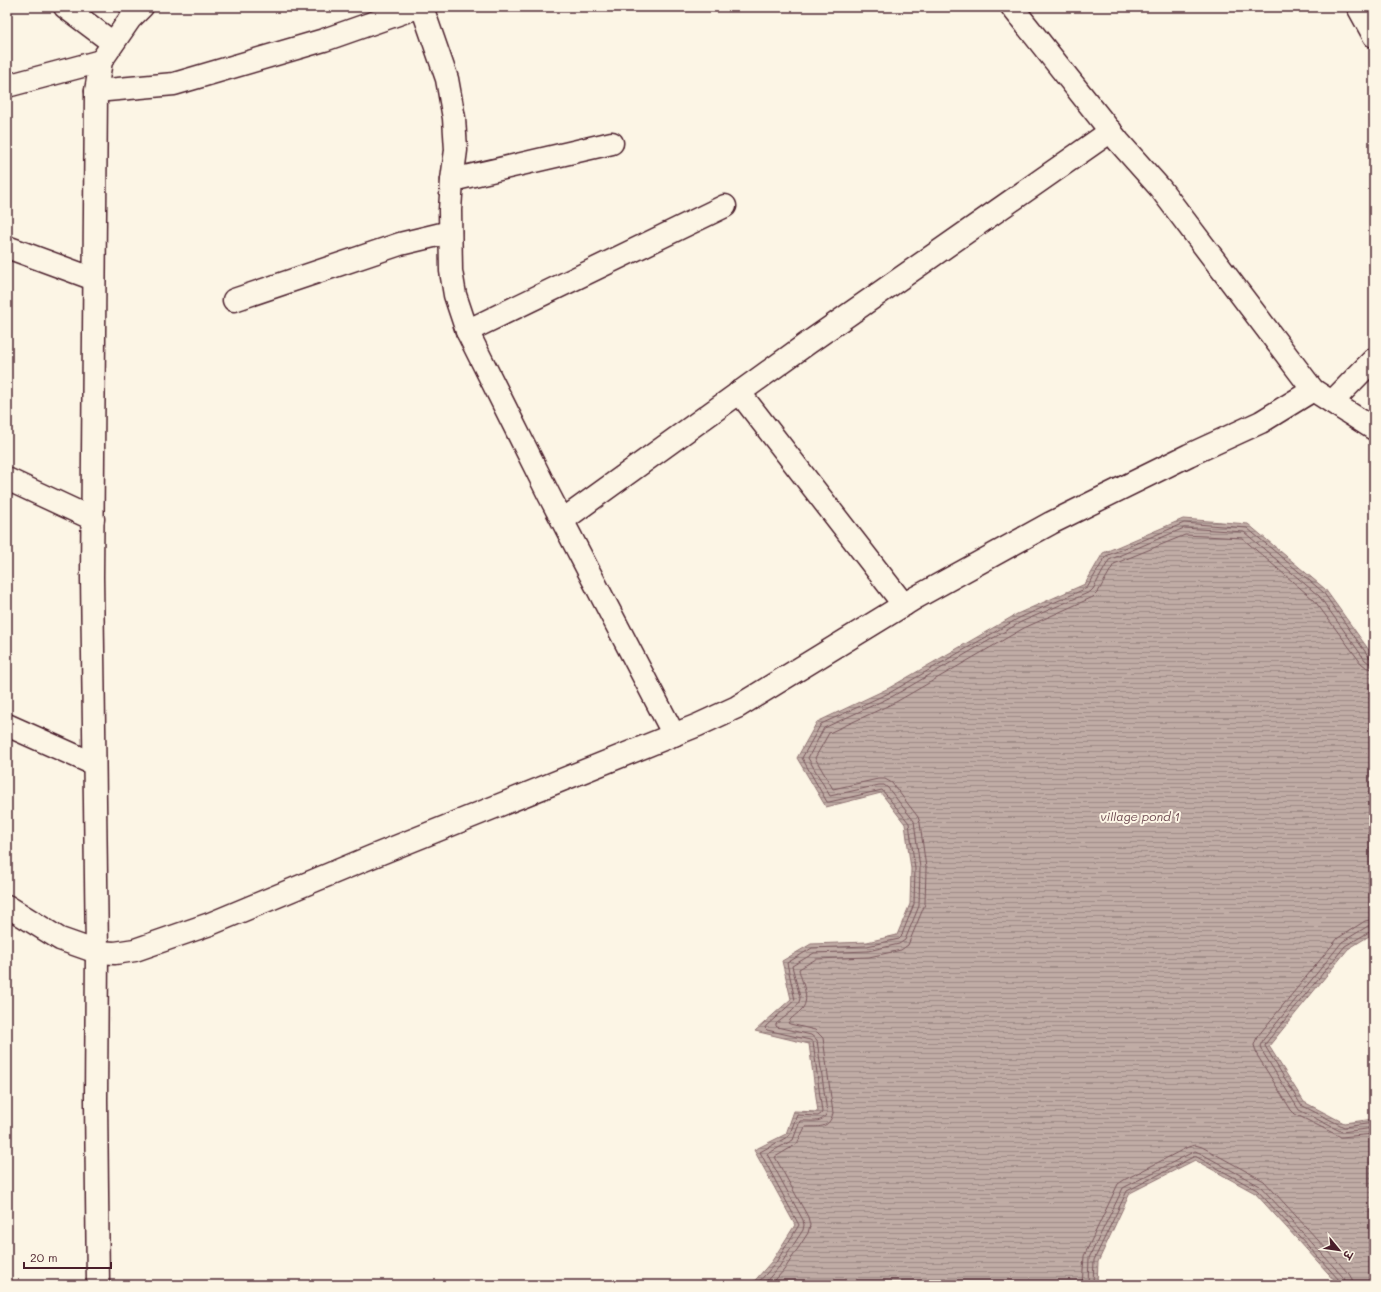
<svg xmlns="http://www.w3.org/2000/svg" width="1381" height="1292" font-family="Mali,'Playpen Sans Deva',sans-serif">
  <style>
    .water { fill: url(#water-rules); stroke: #917474 }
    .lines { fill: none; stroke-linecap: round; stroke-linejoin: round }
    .shore { stroke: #79575c; stroke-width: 1 }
    .minor-casing { stroke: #4a1f2b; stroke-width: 25 }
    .tertiary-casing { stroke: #4a1f2b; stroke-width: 25 }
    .minor { stroke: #fcf5e5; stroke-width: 22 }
    .tertiary { stroke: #fcf5e5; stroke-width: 22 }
    .labels { text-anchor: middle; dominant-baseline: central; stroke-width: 4; stroke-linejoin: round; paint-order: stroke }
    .water-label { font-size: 12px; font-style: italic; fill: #6d4950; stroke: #fcf5e5 }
  </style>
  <defs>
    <pattern id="water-rules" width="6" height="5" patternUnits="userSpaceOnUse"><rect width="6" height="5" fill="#c0aca5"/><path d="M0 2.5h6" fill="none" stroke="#9e8b87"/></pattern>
  </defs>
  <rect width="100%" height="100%" fill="#fcf5e5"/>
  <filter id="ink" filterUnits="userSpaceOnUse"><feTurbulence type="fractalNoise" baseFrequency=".025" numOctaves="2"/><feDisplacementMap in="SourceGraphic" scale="8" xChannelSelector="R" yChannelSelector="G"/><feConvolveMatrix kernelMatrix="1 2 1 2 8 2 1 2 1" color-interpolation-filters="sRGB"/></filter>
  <g filter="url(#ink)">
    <!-- water -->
    <path class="water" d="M 1183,519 L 1248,524 L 1325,589 L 1374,657 L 1374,933 L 1348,949 L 1269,1046 L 1304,1102 L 1344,1123 L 1374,1119 L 1374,1285 L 1339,1285 L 1255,1193 L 1195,1160 L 1130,1193 L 1098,1262 L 1097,1285 L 751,1285 L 772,1261 L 795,1225 L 754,1150 L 786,1134 L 794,1111 L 818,1112 L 809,1044 L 755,1031 L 791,999 L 782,961 L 811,944 L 867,942 L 897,935 L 910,904 L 911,869 L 905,824 L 881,793 L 826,807 L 797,758 L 817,722 L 889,688 L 1017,614 L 1085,584 L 1103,553 Z"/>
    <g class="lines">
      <!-- shore -->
      <g class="shore">
        <path d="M 1374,919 L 1365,921 L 1338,938 L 1257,1037 L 1254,1045 L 1257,1055 L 1291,1110 L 1295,1114 L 1341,1137 L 1374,1134"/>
        <path d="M 1374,925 L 1368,926 L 1342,942 L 1263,1040 L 1260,1046 L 1262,1051 L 1299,1110 L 1342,1132 L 1374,1128"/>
        <path d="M 1374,930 L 1371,931 L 1345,946 L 1266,1043 L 1265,1046 L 1301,1105 L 1344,1127 L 1374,1123"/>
        <path d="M 756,1285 L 775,1264 L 799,1225 L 760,1152 L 789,1136 L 797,1115 L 818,1116 L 821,1114 L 822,1112 L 813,1042 L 810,1040 L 767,1030 L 765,1028 L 766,1026 L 795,1000 L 787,963 L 812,948 L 867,946 L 899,939 L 901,937 L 914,904 L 915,869 L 909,823 L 882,790 L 829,802 L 827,802 L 802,758 L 821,724 L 891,692 L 1019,618 L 1087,588 L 1106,556 L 1184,523 L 1247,528 L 1323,592 L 1369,657 L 1374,658"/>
        <path d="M 763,1285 L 779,1267 L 803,1230 L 804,1225 L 803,1220 L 767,1154 L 793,1140 L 800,1121 C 810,1120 823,1125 827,1112 L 817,1040 L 811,1035 L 777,1027 L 776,1026 L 776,1024 C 784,1017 800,1008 800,997 L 792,966 L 814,953 L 868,951 L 899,944 L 905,940 L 919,906 L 920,868 L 914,821 L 888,788 L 884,785 L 879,785 L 830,796 L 808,758 L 824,728 L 893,696 L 1021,622 L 1090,592 L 1093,589 L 1109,560 L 1184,528 L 1244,532 L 1319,596 L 1365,660 L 1369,663 L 1374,663"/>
        <path d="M 771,1285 L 784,1270 L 808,1233 L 810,1225 L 808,1217 L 775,1157 L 797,1144 L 805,1127 C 818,1126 829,1130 833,1113 L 823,1038 L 815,1030 L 790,1024 L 788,1023 C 791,1017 798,1014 802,1009 C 811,998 801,981 799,969 L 816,959 L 869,957 L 901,950 L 908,945 L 925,904 L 926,868 L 920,823 L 918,817 L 892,783 L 885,779 L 878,779 L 833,789 L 815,758 L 829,733 L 896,702 L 1024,628 L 1093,597 L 1098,592 L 1114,564 L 1185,535 L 1242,538 L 1314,600 L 1361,663 L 1367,668 L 1374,669"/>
        <path d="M 1082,1285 L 1084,1256 L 1118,1184 L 1124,1180 L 1188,1147 L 1195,1145 L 1202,1147 L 1264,1181 L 1349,1274 L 1352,1279 L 1353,1285"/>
        <path d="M 1088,1285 L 1089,1258 L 1123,1188 L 1195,1151 L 1200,1153 L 1260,1186 L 1344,1278 L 1347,1285"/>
        <path d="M 1093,1285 L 1094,1260 L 1127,1191 L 1195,1156 L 1257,1190 L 1340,1281 L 1342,1285"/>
      </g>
      <defs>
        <g id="minor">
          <path d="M 65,7 L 113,43"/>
          <path d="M 422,7 L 447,79 L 454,118 L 456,150 L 452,180 L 450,210 L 451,271 L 455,295 L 467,331 L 549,495 L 674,735"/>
          <path d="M 1012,7 L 1119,142 L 1160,188 L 1313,390 L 1374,429"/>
          <path d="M 1358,7 L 1374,36"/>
          <path d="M 7,86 L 101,61"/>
          <path d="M 96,91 L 174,84 L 324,40 L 418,7"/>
          <path d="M 452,180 L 612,143"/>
          <path d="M 7,247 L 94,279"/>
          <path d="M 234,300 L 400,244 L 450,232"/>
          <path d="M 467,331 L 725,206"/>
          <path d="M 739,392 L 904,605"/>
          <path d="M 1332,402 L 1374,359"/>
          <path d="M 7,479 L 93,519"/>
          <path d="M 563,520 L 808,343 L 1111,131"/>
          <path d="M 7,725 L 94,764"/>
          <path d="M 7,906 L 60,939 L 97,952 L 115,953 L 135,950 L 210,924 L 371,857 L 698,725 L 737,707 L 915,598 L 1051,523 L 1189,455 L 1261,422 L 1313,390"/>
        </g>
        <path id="tertiary" d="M 98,1285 L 96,1100 L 97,952 L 92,577 L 96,91 L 101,61 L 130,19 L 142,7"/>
      </defs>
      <!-- minor casing -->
      <use href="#minor" class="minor-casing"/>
      <!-- tertiary casing -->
      <use href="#tertiary" class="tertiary-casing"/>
      <!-- minor -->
      <use href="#minor" class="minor"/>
      <!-- tertiary -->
      <use href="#tertiary" class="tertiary"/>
    </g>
  </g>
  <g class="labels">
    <!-- water labels -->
    <g class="water-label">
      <text x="1140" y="816">village pond 1</text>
    </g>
  </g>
  <!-- margin -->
  <rect width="1381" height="1292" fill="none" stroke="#fcf5e5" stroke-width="24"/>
  <rect x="12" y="12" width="1357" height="1268" fill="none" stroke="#4a1f2b" stroke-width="1.5" filter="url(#ink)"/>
  <!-- north arrow -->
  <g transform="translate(1339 1250) rotate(119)" stroke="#fcf5e5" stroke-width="3" paint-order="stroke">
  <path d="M0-3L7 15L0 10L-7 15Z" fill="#4a1f2b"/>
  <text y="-6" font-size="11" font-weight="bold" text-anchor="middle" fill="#4a1f2b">उ</text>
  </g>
  <!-- scale -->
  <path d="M24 1262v6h87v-6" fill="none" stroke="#4a1f2b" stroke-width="2"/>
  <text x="30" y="1262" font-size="12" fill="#4a1f2b" stroke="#fcf5e5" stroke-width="3" paint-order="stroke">20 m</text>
</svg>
